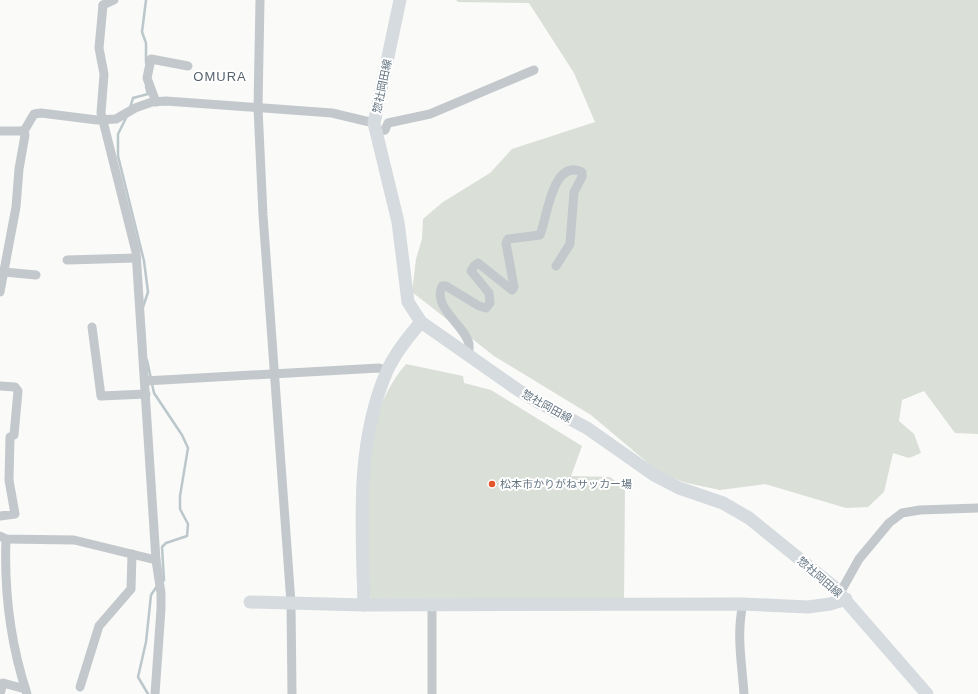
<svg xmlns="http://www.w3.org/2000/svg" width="978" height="694" font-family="Helvetica,'Noto Sans JP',sans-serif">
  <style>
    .green { fill: #dadfd7 }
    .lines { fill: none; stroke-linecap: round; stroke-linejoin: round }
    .stream { stroke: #bbc7cb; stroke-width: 2.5 }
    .street { stroke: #c3c8cc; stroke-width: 9 }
    .secondary { stroke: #d6dbdf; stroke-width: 13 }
    .poi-dot { fill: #e4572e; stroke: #fff; stroke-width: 1.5 }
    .labels { text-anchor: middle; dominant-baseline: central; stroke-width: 4; stroke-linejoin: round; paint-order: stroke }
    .street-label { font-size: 11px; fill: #657683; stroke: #fff }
    .poi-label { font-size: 11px; fill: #657683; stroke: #fff; text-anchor: start }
    .quarter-label { font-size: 13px; letter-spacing: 1px; fill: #57646e; stroke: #fff }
  </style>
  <rect width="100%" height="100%" fill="#fafaf8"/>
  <!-- green -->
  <g class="green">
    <path d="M 456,0 L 978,0 L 978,434 L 955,433 L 924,391 L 902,400 L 899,421 L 914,434 L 921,453 L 909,458 L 893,453 L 884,492 L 868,507 L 846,508 L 765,484 L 720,490 L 687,483 L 661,474 L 591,415 L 494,356 L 412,292 L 416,259 L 422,239 L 423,219 L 443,202 L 490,173 L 512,149 L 595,122 L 574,73 L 529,3 L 458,2 Z"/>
    <path d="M 406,364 L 463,376 L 464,383 L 491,390 L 582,446 L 571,476 L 610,477 L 625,489 L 624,600 L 372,600 L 368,594 C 366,518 353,426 406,364 Z"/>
  </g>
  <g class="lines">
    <!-- stream -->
    <g class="stream">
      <path d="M 146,63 L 146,43 L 142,32 L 146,0"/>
      <path d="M 130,108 L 133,98 L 148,94 L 146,87"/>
      <path d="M 127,116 L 118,134 L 118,156 L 144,261 L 148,292 L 143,307"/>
      <path d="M 147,360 L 151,379"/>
      <path d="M 152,384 L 154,393 L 182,435 L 188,448 L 180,496 L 180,509 L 188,524 L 187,536 L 166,543 L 162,547 L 164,580 L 162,582"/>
      <path d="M 148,694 L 138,677 L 146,642 L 151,595 L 157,586"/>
    </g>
    <!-- street -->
    <g class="street">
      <path d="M 260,0 L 258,108 L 263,215 L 291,603 L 292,694"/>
      <path d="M 103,5 L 99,48 L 104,74 L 101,113 L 136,252 L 156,560 L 161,593 L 161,609 L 155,694"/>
      <path d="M 103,5 L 114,0"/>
      <path d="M 156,102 L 147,78 L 151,59 L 188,66"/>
      <path d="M 0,131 L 24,131"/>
      <path d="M 376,132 L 385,130 L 388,123 L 430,114 L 534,70"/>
      <path d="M 67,260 L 136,258"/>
      <path d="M 4,272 L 36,275"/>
      <path d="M 0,292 L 16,207 L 19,169 L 25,135 L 24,131 L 34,114 L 41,113 L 97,120 L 116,119 L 135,108 L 152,102 L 166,101 L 332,113 L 374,123"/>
      <path d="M 92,327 L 101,396 L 146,394"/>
      <path d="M 469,354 C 469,351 469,347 469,344 C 465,325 432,308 442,286 L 446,286 L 479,306 L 486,308 L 490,303 L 489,293 L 471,271 L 474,266 L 478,263 L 512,290 L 514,287 L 506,243 L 508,239 L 540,235 C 547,219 552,158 582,172 L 582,177 L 574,192 L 570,244 L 556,266"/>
      <path d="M 145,381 L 379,368 L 387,371"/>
      <path d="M 0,386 L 15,387 L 18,391 L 14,435 L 10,437 L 9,480 L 15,514 L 0,516"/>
      <path d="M 0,536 L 6,539 L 74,540 L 156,560"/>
      <path d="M 6,539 C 4,590 11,645 27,694"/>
      <path d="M 840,593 L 859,559 L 889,523 L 902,513 L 920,510 L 978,508"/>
      <path d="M 743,604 C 736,634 742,664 744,694"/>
      <path d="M 80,687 L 99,626 L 131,589 L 132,554"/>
      <path d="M 0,694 L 3,683 L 25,689"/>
      <path d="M 432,694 L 432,604"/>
    </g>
    <!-- secondary -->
    <g class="secondary">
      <path d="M 400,0 L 374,123 L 398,222 L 408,302 L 421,322 L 518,390 L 538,402 L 587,428 L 654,475 L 679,488 L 723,503 L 749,518 L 833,586 L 927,694"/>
      <path d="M 250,602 L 364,605 L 743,604 L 808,607 L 830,604 L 846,599"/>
      <path d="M 364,605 C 362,526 355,445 387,371 C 395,353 408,337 421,322"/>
    </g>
  </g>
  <!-- markers -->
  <circle class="poi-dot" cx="492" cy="484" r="4"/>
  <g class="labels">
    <!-- street labels -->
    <g class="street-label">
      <text transform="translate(382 86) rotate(-78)">惣社岡田線</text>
      <text transform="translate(547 406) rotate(29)">惣社岡田線</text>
      <text transform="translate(820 577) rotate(41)">惣社岡田線</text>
    </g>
    <!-- poi labels -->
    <g class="poi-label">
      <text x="500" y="484">松本市かりがねサッカー場</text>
    </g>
    <!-- quarter labels -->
    <g class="quarter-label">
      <text x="220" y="76">OMURA</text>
    </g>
  </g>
</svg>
